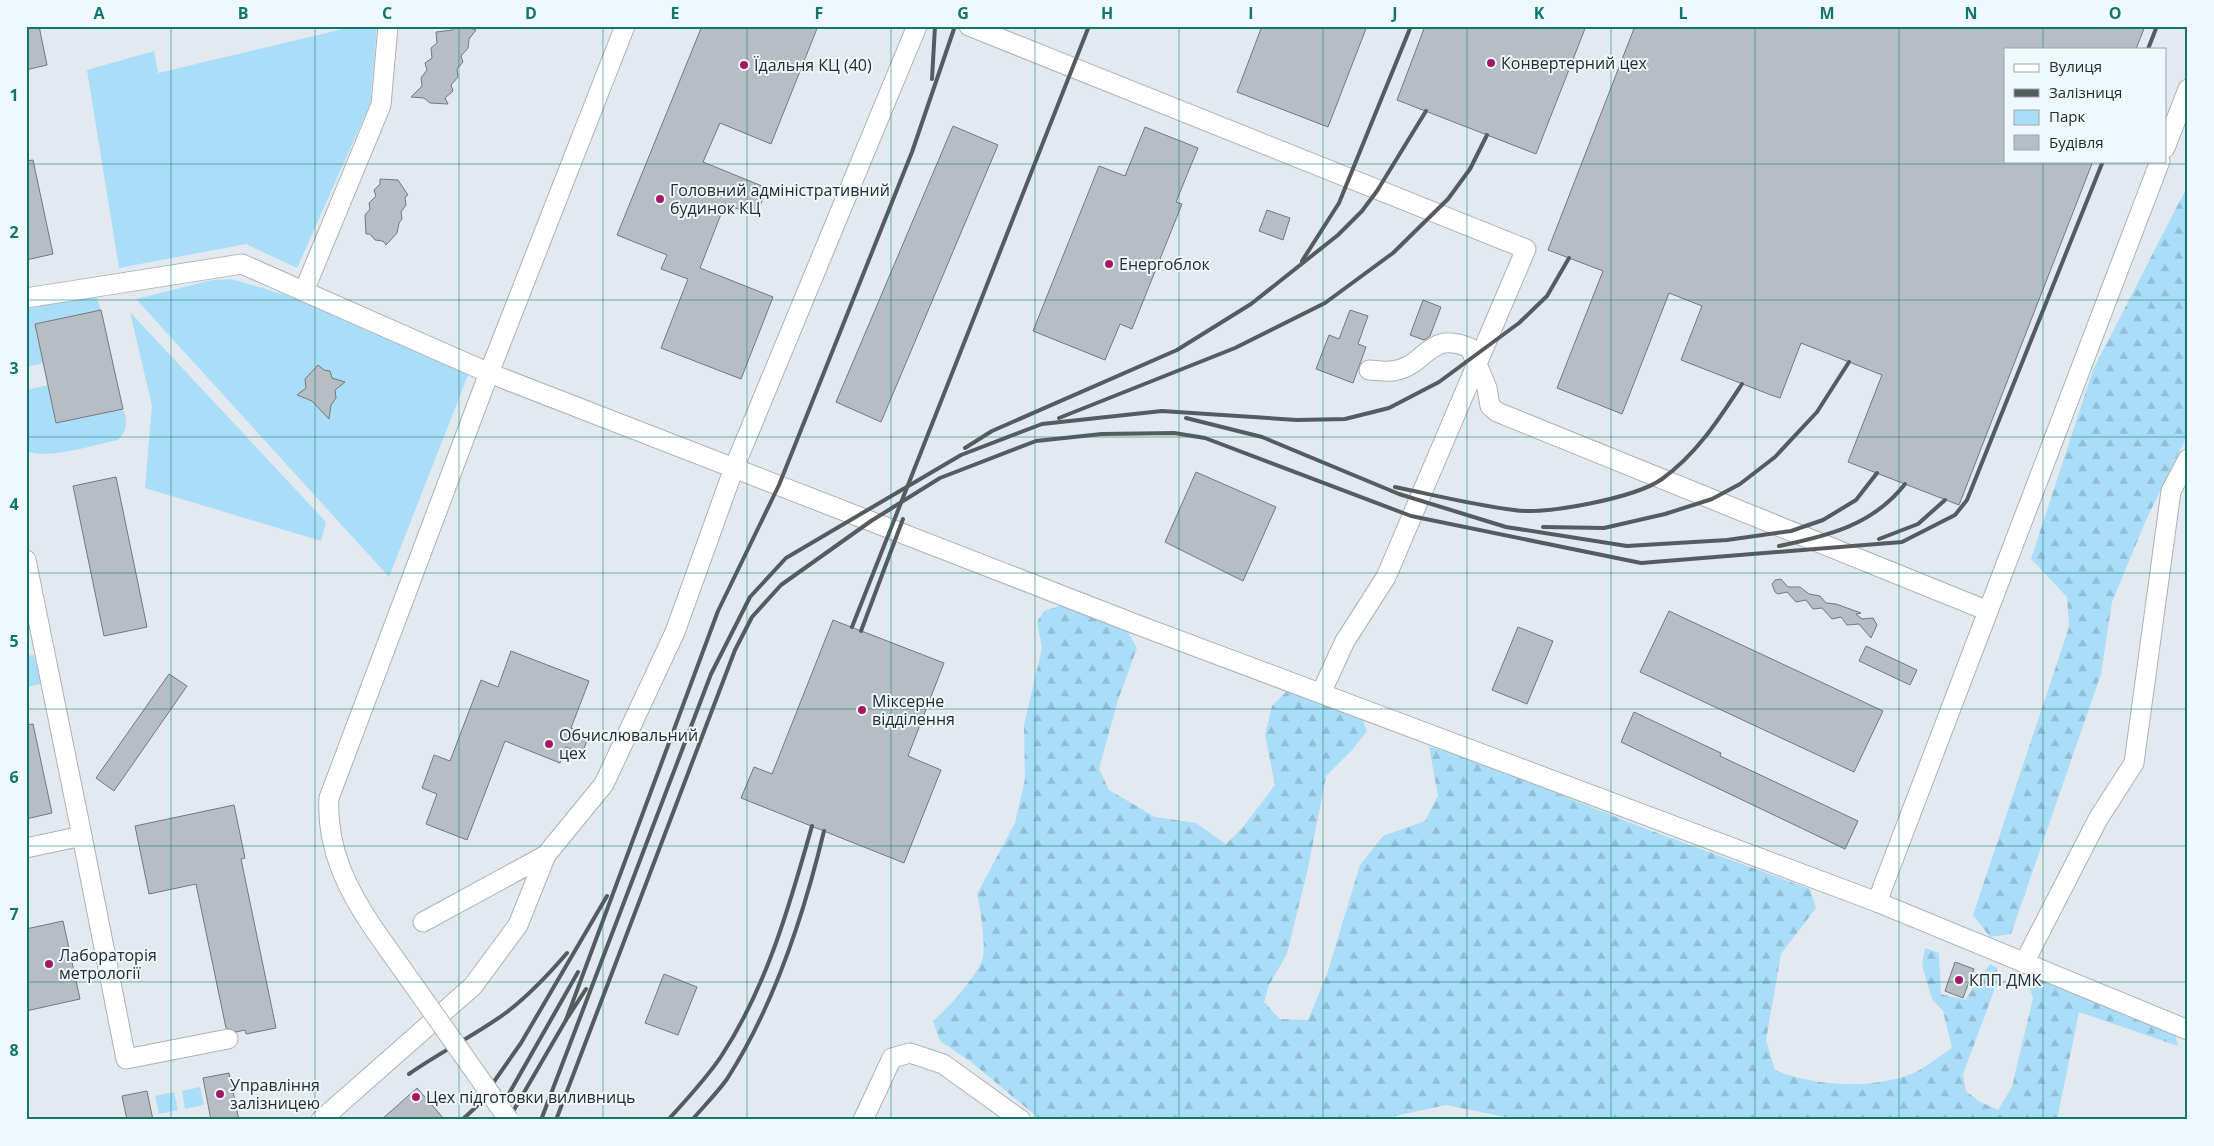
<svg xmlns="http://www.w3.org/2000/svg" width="2214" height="1146" font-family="'Open Sans',sans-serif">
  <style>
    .green { fill: #aaddf8 }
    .forest { fill: url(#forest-firs) }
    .building { fill: #b6bec3; stroke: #72797e }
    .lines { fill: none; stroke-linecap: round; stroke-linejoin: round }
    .minor-casing { stroke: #aab2b7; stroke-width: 21 }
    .minor { stroke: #fff; stroke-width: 19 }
    .rail { stroke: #565b5d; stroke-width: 4 }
    .minor-bridge-casing { stroke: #aab2b7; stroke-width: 21; stroke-linecap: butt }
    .minor-bridge { stroke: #fff; stroke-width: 19 }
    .grid { fill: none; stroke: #0f766e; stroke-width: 1; stroke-opacity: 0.55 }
    .poi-dot { fill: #a31a64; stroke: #eff8fc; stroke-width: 2 }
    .labels { text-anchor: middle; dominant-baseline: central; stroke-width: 4; stroke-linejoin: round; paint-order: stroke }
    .poi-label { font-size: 16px; fill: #272a2c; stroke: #eff8fc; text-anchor: start }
    .neatline { fill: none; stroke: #0f766e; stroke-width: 2 }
    .grid-label { font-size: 16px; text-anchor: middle; font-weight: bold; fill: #0f766e }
  </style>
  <defs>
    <pattern id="forest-firs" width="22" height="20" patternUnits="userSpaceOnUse" patternTransform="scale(1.25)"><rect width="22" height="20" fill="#aaddf8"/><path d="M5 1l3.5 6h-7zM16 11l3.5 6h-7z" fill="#92bed5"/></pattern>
  </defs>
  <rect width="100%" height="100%" fill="#e2eaef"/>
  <!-- green -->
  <g class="green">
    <path d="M 356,26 L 377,26 L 370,104 L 297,268 L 246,244 L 119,268 L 87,70 L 154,51 L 158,73 Z"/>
    <path d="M 231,279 L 289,296 L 470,370 L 389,577 L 136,299 L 212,280 Z"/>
    <path d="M 84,296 L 97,298 L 101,310 L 35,324 L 43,363 L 26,367 L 26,309 Z"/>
    <path d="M 130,312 L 326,522 L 321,541 L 145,488 L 152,406 Z"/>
    <path d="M 48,385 L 57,423 L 123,409 C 128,421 127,431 118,440 C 94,445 48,460 26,451 L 26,390 Z"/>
    <path d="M 34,655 L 41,684 L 26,687 L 26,656 Z"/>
    <path d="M 200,1087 L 204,1105 L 185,1109 L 182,1091 Z"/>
    <path d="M 174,1092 L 178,1110 L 159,1114 L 155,1096 Z"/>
  </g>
  <!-- forest -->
  <g class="forest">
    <path d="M 2188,185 L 2188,434 L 2146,520 L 2112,602 L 2101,674 L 2011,934 L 1990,937 L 1973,915 L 2069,627 L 2067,597 L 2031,559 L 2093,370 Z"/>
    <path d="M 1063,605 L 1128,632 L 1137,648 L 1118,700 L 1099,769 L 1109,790 L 1155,817 L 1196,823 L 1226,844 L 1243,827 L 1275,785 L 1265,735 L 1272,706 L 1288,690 L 1361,716 L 1367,731 L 1353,749 L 1326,776 L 1308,868 L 1287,954 L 1269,985 L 1264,1002 L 1280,1019 L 1308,1020 L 1327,974 L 1360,865 L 1383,836 L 1425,821 L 1438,796 L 1429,747 L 1455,753 L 1649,830 L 1810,889 L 1816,908 L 1781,954 L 1766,1040 L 1775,1070 C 1813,1086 1866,1089 1906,1076 C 1922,1071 1938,1057 1952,1048 L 1943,1011 L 1932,999 L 1922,965 L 1925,948 L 1939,953 L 1941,994 L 1965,1000 L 1990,964 L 1997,968 L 1997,983 L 1963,1074 L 1966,1091 L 1980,1102 L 1998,1110 L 2012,1087 L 2033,998 L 2028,984 L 2032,976 L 2083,993 L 2174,1030 L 2178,1046 L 2079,1012 L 2057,1120 L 1520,1120 L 1446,1105 L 1377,1120 L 1041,1120 L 970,1061 L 940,1041 L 933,1021 C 947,1009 976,978 982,960 C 987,948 980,907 977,894 L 1015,823 L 1025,779 L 1024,725 L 1042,648 L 1037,622 L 1044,611 Z"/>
  </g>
  <!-- building -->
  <g class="building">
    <path d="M 26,26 L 39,26 L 47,65 L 26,70 Z"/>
    <path d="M 453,26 L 464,26 L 476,30 L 469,39 L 468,48 L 461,56 L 463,62 L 457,69 L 458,77 L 451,85 L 453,91 L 445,98 L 448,104 L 430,103 L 424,98 L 411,97 L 422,86 L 421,78 L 427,70 L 425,63 L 432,58 L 431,48 L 437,43 L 436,32 L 453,30 Z"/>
    <path d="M 702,26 L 818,26 L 771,144 L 720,123 L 703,162 L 767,188 L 756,216 L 725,204 L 700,268 L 773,297 L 741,379 L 661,348 L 688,279 L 661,269 L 667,255 L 617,235 Z"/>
    <path d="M 1262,26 L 1367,26 L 1328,127 L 1237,92 Z"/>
    <path d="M 1425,26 L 1586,26 L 1536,154 L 1397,100 Z"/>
    <path d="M 1635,26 L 2145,26 L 2136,49 L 2005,49 L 2005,161 L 2093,161 L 1959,505 L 1848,462 L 1882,375 L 1801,343 L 1780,398 L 1771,395 L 1681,360 L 1702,306 L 1669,293 L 1622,414 L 1557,388 L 1603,271 L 1548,250 Z"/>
    <path d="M 953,126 L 998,145 L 881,422 L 836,402 Z"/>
    <path d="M 1145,127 L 1198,148 L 1176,202 L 1182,204 L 1132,329 L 1120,324 L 1105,360 L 1033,331 L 1099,166 L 1125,176 Z"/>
    <path d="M 33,160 L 53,254 L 26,260 L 26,161 Z"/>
    <path d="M 380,179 L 398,180 L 408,195 L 405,197 L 406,205 L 401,212 L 402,219 L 399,223 L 397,233 L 386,245 L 383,241 L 375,240 L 370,234 L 366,234 L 365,215 L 370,209 L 369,203 L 376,196 L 374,190 L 380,184 Z"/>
    <path d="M 1267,210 L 1290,218 L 1283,240 L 1259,231 Z"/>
    <path d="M 1423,300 L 1441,307 L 1430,336 L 1424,340 L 1410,335 Z"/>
    <path d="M 101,310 L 123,409 L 56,423 L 35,324 Z"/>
    <path d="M 1350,310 L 1368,316 L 1358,344 L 1366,347 L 1353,383 L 1316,369 L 1329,335 L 1339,339 Z"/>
    <path d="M 318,365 L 324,370 L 330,371 L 332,378 L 345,382 L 335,390 L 336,398 L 331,405 L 329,419 L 312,401 L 297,395 L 306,388 L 305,379 Z"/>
    <path d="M 1196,472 L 1276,507 L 1243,581 L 1165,542 Z"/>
    <path d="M 116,477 L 147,627 L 104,636 L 73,486 Z"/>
    <path d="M 1781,579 L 1788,587 L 1800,587 L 1809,594 L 1820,596 L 1826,603 L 1836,604 L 1861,613 L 1856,614 L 1862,619 L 1873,618 L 1877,625 L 1871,638 L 1859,624 L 1847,625 L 1841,617 L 1832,619 L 1822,608 L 1813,609 L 1806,600 L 1796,602 L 1787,592 L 1778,594 L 1775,592 L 1772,584 L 1775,580 Z"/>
    <path d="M 1669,611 L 1883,711 L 1854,772 L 1640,672 Z"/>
    <path d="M 833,620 L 944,663 L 908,756 L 941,770 L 904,863 L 741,798 L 754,767 L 772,774 Z"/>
    <path d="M 1518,627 L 1553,641 L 1527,704 L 1492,690 Z"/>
    <path d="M 1866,646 L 1917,670 L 1910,685 L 1859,661 Z"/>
    <path d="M 511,651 L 589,681 L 571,728 L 589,736 L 582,753 L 566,747 L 560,763 L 505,741 L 467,840 L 426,824 L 437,794 L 422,788 L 434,755 L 450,761 L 481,680 L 498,687 Z"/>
    <path d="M 169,674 L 187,686 L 114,791 L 96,778 Z"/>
    <path d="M 1634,712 L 1721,753 L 1720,756 L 1858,821 L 1845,849 L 1621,742 Z"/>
    <path d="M 33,724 L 52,813 L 26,819 L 26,725 Z"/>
    <path d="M 234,805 L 245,858 L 241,859 L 276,1028 L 246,1034 L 245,1030 L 236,1032 L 226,1028 L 196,884 L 149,894 L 135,826 Z"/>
    <path d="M 63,921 L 80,999 L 26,1011 L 26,929 Z"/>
    <path d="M 1955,962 L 1974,969 L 1963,998 L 1945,991 Z"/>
    <path d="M 664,974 L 697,987 L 678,1035 L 645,1023 Z"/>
    <path d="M 229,1073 L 239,1120 L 211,1120 L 203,1078 Z"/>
    <path d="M 417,1088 L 445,1120 L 381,1120 L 398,1105 Z"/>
    <path d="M 147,1091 L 153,1120 L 127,1120 L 122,1096 Z"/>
  </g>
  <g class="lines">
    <defs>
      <g id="minor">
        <path d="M 969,26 L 1526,249 L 1386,577 L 1345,641 L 1321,693"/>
        <path d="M 2165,148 L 2188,89"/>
        <path d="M 304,291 L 381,105 L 388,26"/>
        <path d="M 26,298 L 242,264 L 489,373 L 1138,625 L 1877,902 L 2160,161"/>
        <path d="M 1369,370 C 1376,370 1385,372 1392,371 C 1427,367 1427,329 1470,348 L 1487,388 L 1490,406 L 1497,412 L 1988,611"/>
        <path d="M 26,560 L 82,836 L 26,848"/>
        <path d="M 82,836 L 126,1059 L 228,1039"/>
        <path d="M 1877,902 L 2188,1030"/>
        <path d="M 423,922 L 546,855 L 604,784 L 675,632 L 734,468 L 917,26"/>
        <path d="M 376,932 C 348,892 326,848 329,798 L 489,373 L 625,26"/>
        <path d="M 2024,963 L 2098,819 L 2134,763 L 2171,491 L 2188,459"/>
        <path d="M 321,1120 L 473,986 L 518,925 L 546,855"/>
        <path d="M 863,1120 L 892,1058 L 910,1053 L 943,1064 L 1021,1120"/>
      </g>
    </defs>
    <!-- minor casing -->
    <use href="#minor" class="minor-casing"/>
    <!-- minor -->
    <use href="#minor" class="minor"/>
    <!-- rail -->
    <g class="rail">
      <path d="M 2148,49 L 2157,26"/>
      <path d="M 932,79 L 935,26"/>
      <path d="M 1302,261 L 1339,203 L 1411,26"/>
      <path d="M 1059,418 L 1235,348 L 1325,303 L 1393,253 L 1448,199 L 1470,169 L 1487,135"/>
      <path d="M 1186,418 L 1262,437 L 1399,494 L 1506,527 L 1627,546 L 1727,540 L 1791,531 L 1823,520 L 1856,500 L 1877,473"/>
      <path d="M 965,448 L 992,431 L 1177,350 L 1251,304 L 1338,235 L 1362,211 L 1377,191 L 1426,111"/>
      <path d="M 1395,487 C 1434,495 1474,505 1514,510 C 1546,515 1635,498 1662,479 C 1697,454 1719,419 1742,384"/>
      <path d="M 1543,527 L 1604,528 L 1665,514 L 1712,499 L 1740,484 L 1775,457 L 1817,412 L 1849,362"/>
      <path d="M 1879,539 L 1918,524 L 1945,500"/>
      <path d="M 1779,546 C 1828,536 1873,525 1905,484"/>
      <path d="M 852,627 L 1089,26"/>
      <path d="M 861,631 L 903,519"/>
      <path d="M 586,989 L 566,1020 L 718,611 L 779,485 L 912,152 L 955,26"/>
      <path d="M 409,1074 C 440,1052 476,1035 507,1012 C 529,995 549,974 567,953"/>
      <path d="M 462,1120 L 477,1106 L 521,1043 L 607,896"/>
      <path d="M 494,1120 L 578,972"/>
      <path d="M 508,1120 L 566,1020"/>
      <path d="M 541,1120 L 711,674 L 750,597 L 786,558 L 961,455 L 1042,424 L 1162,411 L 1297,420 L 1345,419 L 1389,408 L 1439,382 L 1519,323 L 1547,296 L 1569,258"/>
      <path d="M 556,1120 L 735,650 L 752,617 L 781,585 L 871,521 L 940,478 L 1036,441 L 1102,434 L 1174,433 L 1205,438 L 1411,516 L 1641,563 L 1902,542 L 1955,515 L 1967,500 L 2103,161"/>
      <path d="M 668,1120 C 686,1100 707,1078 722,1055 C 767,986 790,904 812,826"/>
      <path d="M 692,1120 C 704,1106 717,1093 727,1079 C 774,1006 804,914 824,831"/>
    </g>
    <defs>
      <path id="minor-bridge" d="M 376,932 L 509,1120"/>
    </defs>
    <!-- minor-bridge casing -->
    <use href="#minor-bridge" class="minor-bridge-casing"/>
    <!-- minor-bridge -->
    <use href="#minor-bridge" class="minor-bridge"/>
  </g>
  <!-- grid -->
  <path class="grid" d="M 171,26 L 171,1120M 315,26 L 315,1120M 459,26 L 459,1120M 603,26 L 603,1120M 747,26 L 747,1120M 891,26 L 891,1120M 1035,26 L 1035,1120M 1179,26 L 1179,1120M 1323,26 L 1323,1120M 1467,26 L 1467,1120M 1611,26 L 1611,1120M 1755,26 L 1755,1120M 1899,26 L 1899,1120M 2043,26 L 2043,49M 2043,161 L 2043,1120M 26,164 L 2188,164M 26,300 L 2188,300M 26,437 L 2188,437M 26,573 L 2188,573M 26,709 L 2188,709M 26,846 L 2188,846M 26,982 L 2188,982"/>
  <!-- markers -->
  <g class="poi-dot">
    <circle cx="1491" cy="63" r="5"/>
    <circle cx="744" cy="65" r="5"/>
    <circle cx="660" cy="199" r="5"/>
    <circle cx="1109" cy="264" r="5"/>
    <circle cx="862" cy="710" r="5"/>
    <circle cx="549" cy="744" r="5"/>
    <circle cx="49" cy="964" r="5"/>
    <circle cx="1959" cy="980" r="5"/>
    <circle cx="220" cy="1094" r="5"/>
    <circle cx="416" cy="1097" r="5"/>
  </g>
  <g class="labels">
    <!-- poi labels -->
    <g class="poi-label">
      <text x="1501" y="63">Конвертерний цех</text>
      <text x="754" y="65">Їдальня КЦ (40)</text>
      <text x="670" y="190">Головний адміністративний<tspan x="670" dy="18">будинок КЦ</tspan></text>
      <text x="1119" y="264">Енергоблок</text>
      <text x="872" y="701">Міксерне<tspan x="872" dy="18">відділення</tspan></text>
      <text x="559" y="735">Обчислювальний<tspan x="559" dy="18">цех</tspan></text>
      <text x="59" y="955">Лабораторія<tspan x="59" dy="18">метрології</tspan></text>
      <text x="1969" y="980">КПП ДМК</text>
      <text x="230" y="1085">Управління<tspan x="230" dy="18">залізницею</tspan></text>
      <text x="426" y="1097">Цех підготовки виливниць</text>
    </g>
  </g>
  <!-- border -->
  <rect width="2214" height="1146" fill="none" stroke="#eff8fc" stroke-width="55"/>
  <!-- legend -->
  <rect x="2004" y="48" width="162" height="115" fill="#eff8fc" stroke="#9fa6a9"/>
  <rect x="2014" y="64" width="25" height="8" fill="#ffffff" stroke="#9fa6a9"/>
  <text x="2049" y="72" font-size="15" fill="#272a2c">Вулиця</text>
  <rect x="2014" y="89" width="25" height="8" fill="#565b5d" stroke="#9fa6a9"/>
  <text x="2049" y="98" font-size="15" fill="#272a2c">Залізниця</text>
  <rect x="2014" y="110" width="25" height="15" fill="#aaddf8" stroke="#9fa6a9"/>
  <text x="2049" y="122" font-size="15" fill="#272a2c">Парк</text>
  <rect x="2014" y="135" width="25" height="15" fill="#b6bec3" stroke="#9fa6a9"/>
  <text x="2049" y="148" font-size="15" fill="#272a2c">Будівля</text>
  <rect x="28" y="28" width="2158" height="1090" class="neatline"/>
  <g class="grid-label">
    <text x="99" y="19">A</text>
    <text x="243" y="19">B</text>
    <text x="387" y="19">C</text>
    <text x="531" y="19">D</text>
    <text x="675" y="19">E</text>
    <text x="819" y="19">F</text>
    <text x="963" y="19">G</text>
    <text x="1107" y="19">H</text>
    <text x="1251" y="19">I</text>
    <text x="1395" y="19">J</text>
    <text x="1539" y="19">K</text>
    <text x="1683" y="19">L</text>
    <text x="1827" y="19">M</text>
    <text x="1971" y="19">N</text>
    <text x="2115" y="19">O</text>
    <text x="14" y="101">1</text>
    <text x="14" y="238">2</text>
    <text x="14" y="374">3</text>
    <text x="14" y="510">4</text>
    <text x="14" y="647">5</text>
    <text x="14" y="783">6</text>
    <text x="14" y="920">7</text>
    <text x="14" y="1056">8</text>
  </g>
</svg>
